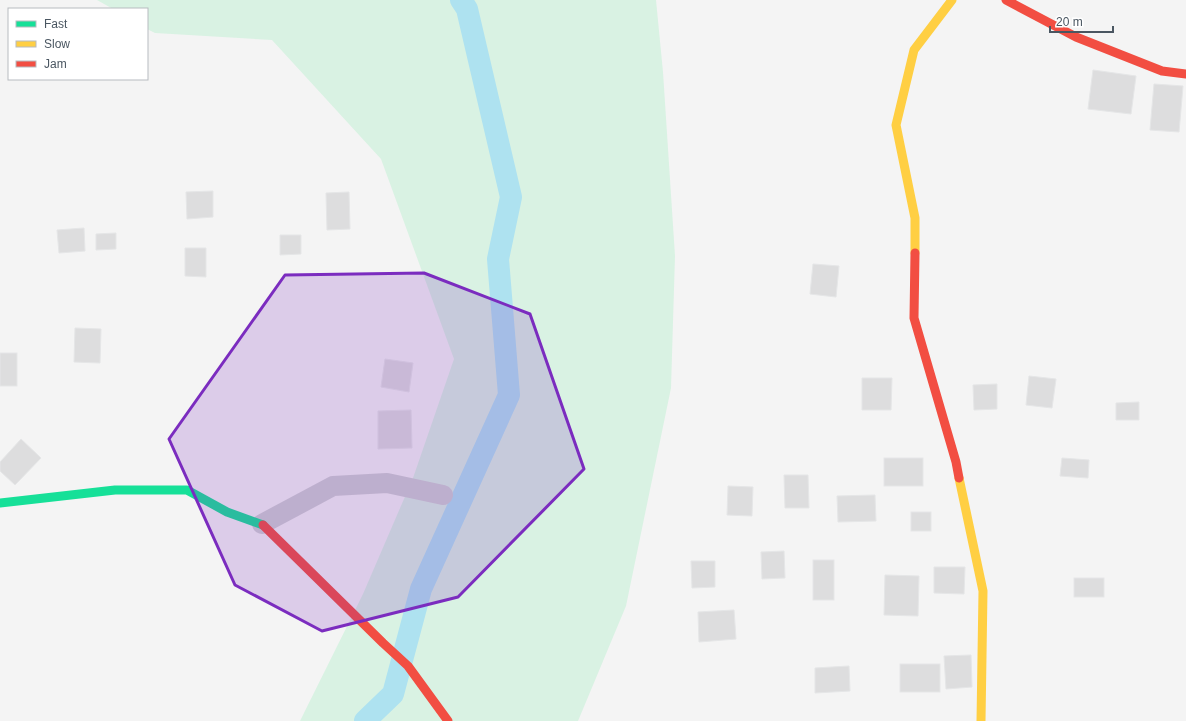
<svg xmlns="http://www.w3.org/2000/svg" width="1186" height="721" font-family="Helvetica,sans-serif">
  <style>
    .green { fill: #d9f2e3 }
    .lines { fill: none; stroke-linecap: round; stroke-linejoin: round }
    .canal { stroke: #aee2f0; stroke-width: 22 }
    .building { fill: #ddddde; stroke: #e5e6e7 }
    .street { stroke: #ced0d2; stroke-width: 20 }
    .fast { stroke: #16e098; stroke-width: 9 }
    .slow { stroke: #ffcf43; stroke-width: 9 }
    .jam { stroke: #f24e42; stroke-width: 9 }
    .marked { fill: #7b2cbf; fill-opacity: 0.2; stroke: #7b2cbf; stroke-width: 3; stroke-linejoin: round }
  </style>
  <rect width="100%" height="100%" fill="#f4f4f4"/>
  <!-- green -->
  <path class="green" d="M 97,0 L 656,0 L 663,72 L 675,256 L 671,388 L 626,606 L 578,721 L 300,721 L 363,594 L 413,478 L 454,359 L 381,159 L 272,40 L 155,33 L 147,29 L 147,9 L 113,9 Z"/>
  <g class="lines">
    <!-- canal -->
    <path class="canal" d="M 365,721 L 393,694 L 421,589 L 509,395 L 498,259 L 511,197 L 467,9 L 461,0"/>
  </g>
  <!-- building -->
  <g class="building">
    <path d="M 1093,70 L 1136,76 L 1131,114 L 1088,109 Z"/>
    <path d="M 1154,84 L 1183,86 L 1179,132 L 1150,130 Z"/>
    <path d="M 213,191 L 213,217 L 187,219 L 186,192 Z"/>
    <path d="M 349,192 L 350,229 L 327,230 L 326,193 Z"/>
    <path d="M 84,228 L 85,251 L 59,253 L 57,230 Z"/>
    <path d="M 116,233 L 116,249 L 96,250 L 96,234 Z"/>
    <path d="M 280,235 L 301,235 L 301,254 L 280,255 Z"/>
    <path d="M 185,248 L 206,248 L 206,277 L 185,276 Z"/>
    <path d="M 813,264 L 839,266 L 836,297 L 810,294 Z"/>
    <path d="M 75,328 L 101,329 L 100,363 L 74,362 Z"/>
    <rect x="0" y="353" width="17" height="33"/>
    <path d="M 385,359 L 413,363 L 409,392 L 381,387 Z"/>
    <path d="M 1029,376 L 1056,379 L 1052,408 L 1026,405 Z"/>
    <path d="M 862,378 L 892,378 L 891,410 L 862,410 Z"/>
    <path d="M 997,384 L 997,409 L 974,410 L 973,385 Z"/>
    <path d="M 1139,402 L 1139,420 L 1116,420 L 1116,403 Z"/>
    <path d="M 411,410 L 412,448 L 378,449 L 378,411 Z"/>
    <path d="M 21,439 L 41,458 L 15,485 L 0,471 L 0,462 Z"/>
    <rect x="884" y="458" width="39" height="28"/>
    <path d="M 1062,458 L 1089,460 L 1088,478 L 1060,476 Z"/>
    <path d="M 784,475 L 808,475 L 809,508 L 785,508 Z"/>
    <path d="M 728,486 L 753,487 L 752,516 L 727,515 Z"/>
    <path d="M 875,495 L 876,521 L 838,522 L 837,496 Z"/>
    <rect x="911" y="512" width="20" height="19"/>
    <path d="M 784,551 L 785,578 L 762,579 L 761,552 Z"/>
    <rect x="813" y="560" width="21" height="40"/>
    <path d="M 691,561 L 715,561 L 715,587 L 692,588 Z"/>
    <path d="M 934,567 L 965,567 L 964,594 L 934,593 Z"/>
    <path d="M 885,575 L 919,576 L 918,616 L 884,615 Z"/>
    <rect x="1074" y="578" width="30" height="19"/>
    <path d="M 734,610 L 736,639 L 699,642 L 698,612 Z"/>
    <path d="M 971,655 L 972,687 L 946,689 L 944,656 Z"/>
    <rect x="900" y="664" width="40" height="28"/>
    <path d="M 849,666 L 850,691 L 815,693 L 815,668 Z"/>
  </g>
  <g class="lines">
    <!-- street -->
    <path class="street" d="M 262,524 L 333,486 L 387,483 L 443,495"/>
    <!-- fast -->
    <path class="fast" d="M 0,503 L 115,490 L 187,490 L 227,512 L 263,525"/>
    <!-- slow -->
    <g class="slow">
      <path d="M 915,253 L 915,218 L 896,125 L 914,50 L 952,0"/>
      <path d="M 959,478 L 983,591 L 981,721"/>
    </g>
    <!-- jam -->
    <g class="jam">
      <path d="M 1006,0 L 1076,37 L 1162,71 L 1186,74"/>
      <path d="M 915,253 L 914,318 L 956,462 L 959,478"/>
      <path d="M 263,525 L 383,643 L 408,666 L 448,721"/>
    </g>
  </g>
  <!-- marked area -->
  <path class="marked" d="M 424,273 L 530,314 L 584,469 L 458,597 L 322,631 L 235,585 L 169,439 L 285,275 Z"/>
  <!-- legend -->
  <rect x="8" y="8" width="140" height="72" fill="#ffffff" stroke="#b7bbc0"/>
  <rect x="16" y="21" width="20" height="6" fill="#16e098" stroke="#b7bbc0"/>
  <text x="44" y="28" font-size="12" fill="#4a5661">Fast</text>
  <rect x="16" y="41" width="20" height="6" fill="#ffcf43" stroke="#b7bbc0"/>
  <text x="44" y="48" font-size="12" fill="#4a5661">Slow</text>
  <rect x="16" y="61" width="20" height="6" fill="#f24e42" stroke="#b7bbc0"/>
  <text x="44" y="68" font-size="12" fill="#4a5661">Jam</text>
  <!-- scale -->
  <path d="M1050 26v6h63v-6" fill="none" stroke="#4a5661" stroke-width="2"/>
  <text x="1056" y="26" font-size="12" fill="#4a5661" stroke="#ffffff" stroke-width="3" paint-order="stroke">20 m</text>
</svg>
